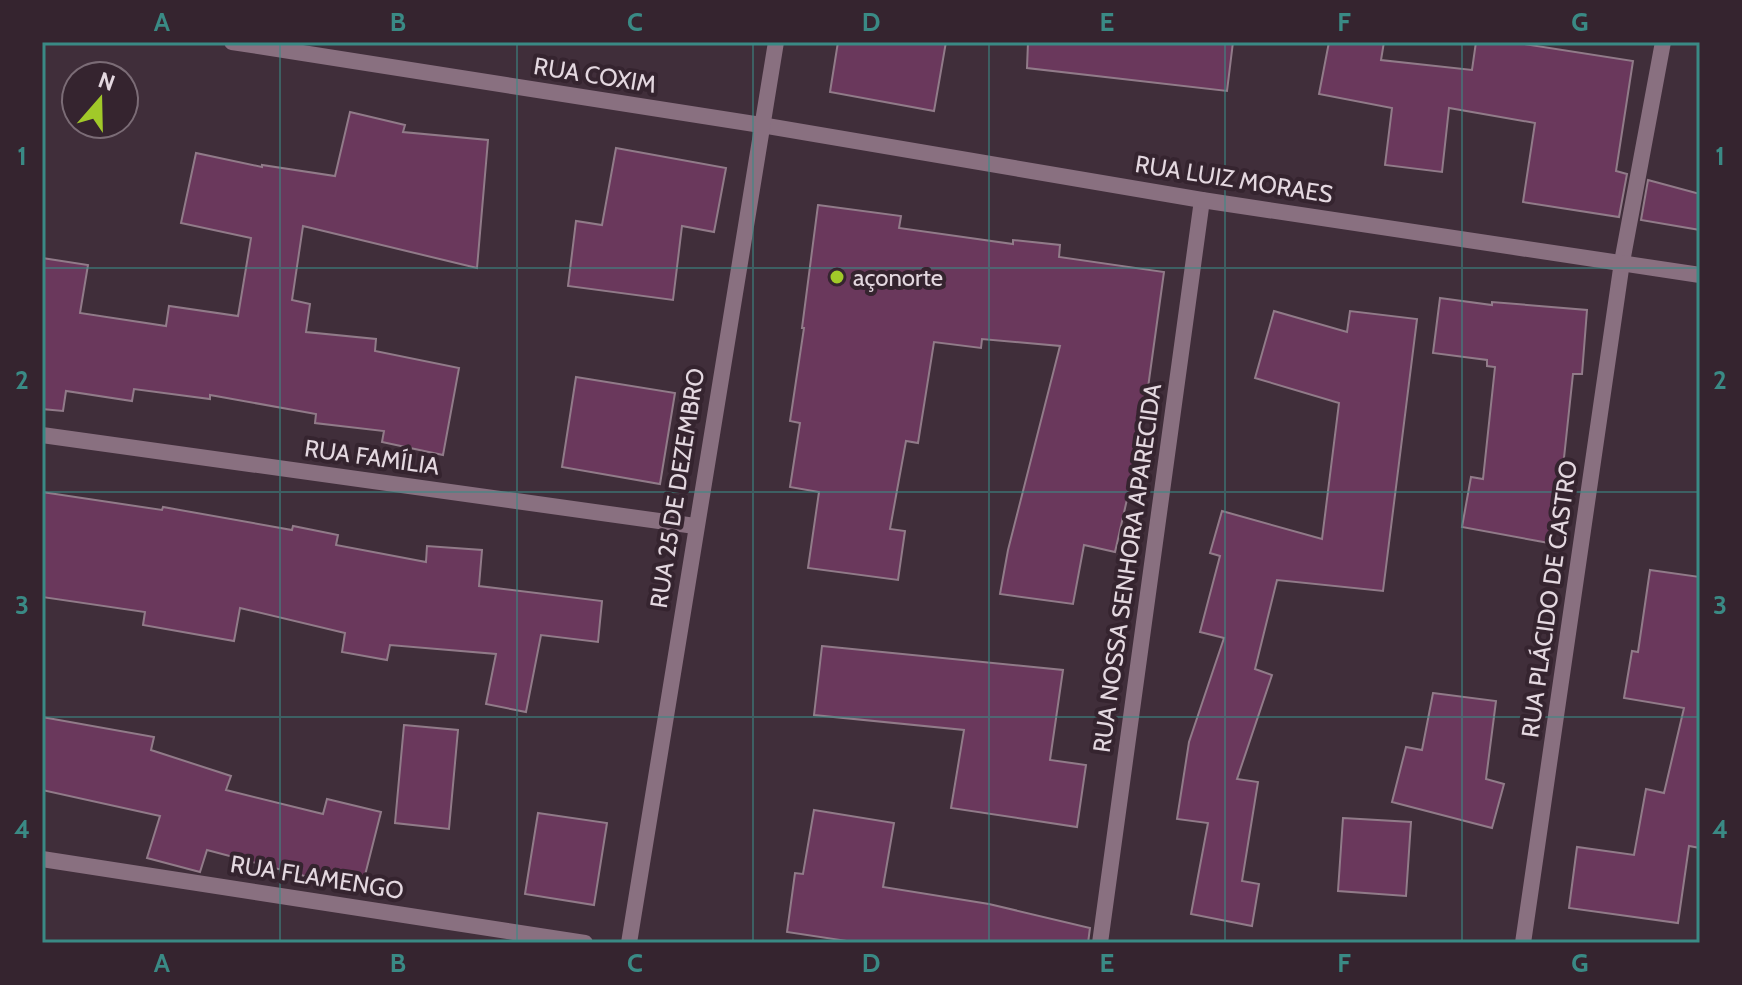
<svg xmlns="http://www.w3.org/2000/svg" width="1742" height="985" font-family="Cabin,sans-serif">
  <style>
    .building { fill: #6a385c; stroke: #917b89; stroke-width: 2 }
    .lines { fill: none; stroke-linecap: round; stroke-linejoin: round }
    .minor { stroke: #897080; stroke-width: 16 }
    .tertiary { stroke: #897080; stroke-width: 16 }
    .grid { fill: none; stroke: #3a8a85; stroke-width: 2; stroke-opacity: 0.55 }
    .poi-dot { fill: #a1c929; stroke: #35242f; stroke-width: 3 }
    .labels { text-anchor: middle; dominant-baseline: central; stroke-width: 8; stroke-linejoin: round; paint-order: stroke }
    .street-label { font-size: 24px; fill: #e4d8e0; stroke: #35242f }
    .poi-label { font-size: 24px; fill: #e4d8e0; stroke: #35242f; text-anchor: start }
    .neatline { fill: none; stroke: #3a8a85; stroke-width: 3 }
    .grid-label { font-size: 26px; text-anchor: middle; font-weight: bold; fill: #3a8a85 }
  </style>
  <rect width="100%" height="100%" fill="#402e3a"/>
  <!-- building -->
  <g class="building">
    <path d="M 838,42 L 946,42 L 934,111 L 830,92 Z"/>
    <path d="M 1028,42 L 1233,42 L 1227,91 L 1027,68 Z"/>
    <path d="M 1329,42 L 1384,42 L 1381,60 L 1472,70 L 1476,42 L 1511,42 L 1633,61 L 1616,171 L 1627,174 L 1619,217 L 1523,202 L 1535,123 L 1449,108 L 1442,172 L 1385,165 L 1392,108 L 1319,94 Z"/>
    <path d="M 350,112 L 405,125 L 403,132 L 488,140 L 477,268 L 303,226 L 292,300 L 310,304 L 306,332 L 376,339 L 375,351 L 459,368 L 443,455 L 382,442 L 384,431 L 315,423 L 316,414 L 210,395 L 210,399 L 134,389 L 132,401 L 66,391 L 63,411 L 42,409 L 42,258 L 88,265 L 80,313 L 166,326 L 169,306 L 238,316 L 251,238 L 181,223 L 196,153 L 262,167 L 262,165 L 335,176 Z"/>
    <path d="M 616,148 L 726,168 L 714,232 L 682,226 L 673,300 L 568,286 L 576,221 L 602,225 Z"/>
    <path d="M 1648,180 L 1700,194 L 1700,230 L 1641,220 Z"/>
    <path d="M 818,205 L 901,216 L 899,228 L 1013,244 L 1013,240 L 1060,245 L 1059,257 L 1164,272 L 1141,438 L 1115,552 L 1084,545 L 1073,604 L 1000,594 L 1008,550 L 1060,346 L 982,339 L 981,348 L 934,342 L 918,443 L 906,441 L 890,529 L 905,531 L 898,580 L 808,568 L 819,492 L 790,487 L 800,423 L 790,421 L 804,328 L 802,328 Z"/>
    <path d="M 1440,298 L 1492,305 L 1492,302 L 1587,310 L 1582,374 L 1573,374 L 1563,467 L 1549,543 L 1462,527 L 1471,477 L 1483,479 L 1495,367 L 1487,366 L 1487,360 L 1433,353 Z"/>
    <path d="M 1274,311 L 1347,332 L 1350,311 L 1417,319 L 1383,591 L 1277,580 L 1255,669 L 1272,675 L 1237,779 L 1258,782 L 1242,881 L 1259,884 L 1252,926 L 1191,914 L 1208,823 L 1177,819 L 1189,742 L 1224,638 L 1200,632 L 1220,556 L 1210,553 L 1222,511 L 1322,539 L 1339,403 L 1255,378 Z"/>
    <path d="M 576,377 L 675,393 L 660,484 L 562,467 Z"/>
    <path d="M 42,492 L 162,510 L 163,507 L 292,530 L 293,526 L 338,535 L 336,545 L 426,562 L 427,546 L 482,550 L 479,586 L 602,601 L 598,642 L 541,635 L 526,712 L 486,704 L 496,654 L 390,645 L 387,660 L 342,652 L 345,633 L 240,608 L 234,641 L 143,625 L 145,612 L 42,597 Z"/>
    <path d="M 1650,570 L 1700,577 L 1700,848 L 1689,846 L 1678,923 L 1569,908 L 1577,847 L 1634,855 L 1646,789 L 1664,793 L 1684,708 L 1624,698 L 1632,651 L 1638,652 Z"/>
    <path d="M 822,646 L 1063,670 L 1050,760 L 1086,765 L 1077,827 L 951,808 L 964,730 L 814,715 Z"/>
    <path d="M 1433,693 L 1496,701 L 1486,779 L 1504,784 L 1492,828 L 1392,802 L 1406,747 L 1422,750 Z"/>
    <path d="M 42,717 L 154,737 L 151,750 L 231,776 L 226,790 L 323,814 L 327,799 L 381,812 L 361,891 L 207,850 L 200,872 L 147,858 L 160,816 L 42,790 Z"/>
    <path d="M 404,725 L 458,730 L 449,829 L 395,823 Z"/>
    <path d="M 814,810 L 894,823 L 883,887 L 989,904 L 1090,928 L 1088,943 L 860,943 L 787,932 L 795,873 L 803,874 Z"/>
    <path d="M 538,813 L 607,823 L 594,905 L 525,894 Z"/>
    <path d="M 1343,818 L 1411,822 L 1406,896 L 1338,891 Z"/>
  </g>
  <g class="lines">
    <!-- minor -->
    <g class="minor">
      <path d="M 42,435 L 695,526"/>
      <path d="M 42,859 L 585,943"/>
      <path d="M 1100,943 L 1202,200"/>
      <path d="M 1523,943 L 1622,262 L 1663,42"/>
    </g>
    <!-- tertiary -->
    <g class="tertiary">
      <path d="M 232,42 L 761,125 L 1202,200 L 1700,275"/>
      <path d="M 629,943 L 776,42"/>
    </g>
  </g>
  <!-- grid -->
  <path class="grid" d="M 280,42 L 280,943M 517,42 L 517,943M 753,42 L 753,943M 989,42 L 989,943M 1225,42 L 1225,943M 1462,42 L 1462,943M 42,268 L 1700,268M 42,492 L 1700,492M 42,717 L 1700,717"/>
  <!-- markers -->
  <circle class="poi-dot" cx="837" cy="277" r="8"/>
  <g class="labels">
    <!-- street labels -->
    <g class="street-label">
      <text transform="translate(595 75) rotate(9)">RUA COXIM</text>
      <text transform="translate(1234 179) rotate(9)">RUA LUIZ MORAES</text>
      <text transform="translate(372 457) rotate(8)">RUA FAMÍLIA</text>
      <text transform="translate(677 488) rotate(-81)">RUA 25 DE DEZEMBRO</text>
      <text transform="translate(1127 568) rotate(-82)">RUA NOSSA SENHORA APARECIDA</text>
      <text transform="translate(1549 599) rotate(-82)">RUA PLÁCIDO DE CASTRO</text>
      <text transform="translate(317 877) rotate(9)">RUA FLAMENGO</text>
    </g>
    <!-- poi labels -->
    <g class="poi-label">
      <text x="853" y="277">açonorte</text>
    </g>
  </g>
  <!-- border -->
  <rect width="1742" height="985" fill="none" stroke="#35242f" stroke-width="88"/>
  <!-- north arrow -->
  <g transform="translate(100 100) rotate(20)"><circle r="38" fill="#35242f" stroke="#7b6c76" stroke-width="2"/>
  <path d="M0-6L14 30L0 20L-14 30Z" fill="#a1c929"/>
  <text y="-12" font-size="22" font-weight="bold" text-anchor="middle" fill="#e4d8e0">N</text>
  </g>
  <rect x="44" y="44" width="1654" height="897" class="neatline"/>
  <g class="grid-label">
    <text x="162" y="31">A</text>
    <text x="398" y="31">B</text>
    <text x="635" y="31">C</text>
    <text x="871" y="31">D</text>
    <text x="1107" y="31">E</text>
    <text x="1344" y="31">F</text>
    <text x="1580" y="31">G</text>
    <text x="22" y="165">1</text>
    <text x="1720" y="165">1</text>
    <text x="22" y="389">2</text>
    <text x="1720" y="389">2</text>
    <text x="22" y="614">3</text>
    <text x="1720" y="614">3</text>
    <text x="22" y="838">4</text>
    <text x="1720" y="838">4</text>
    <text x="162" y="972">A</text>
    <text x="398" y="972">B</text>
    <text x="635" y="972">C</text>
    <text x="871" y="972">D</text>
    <text x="1107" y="972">E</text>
    <text x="1344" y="972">F</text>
    <text x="1580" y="972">G</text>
  </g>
</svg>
